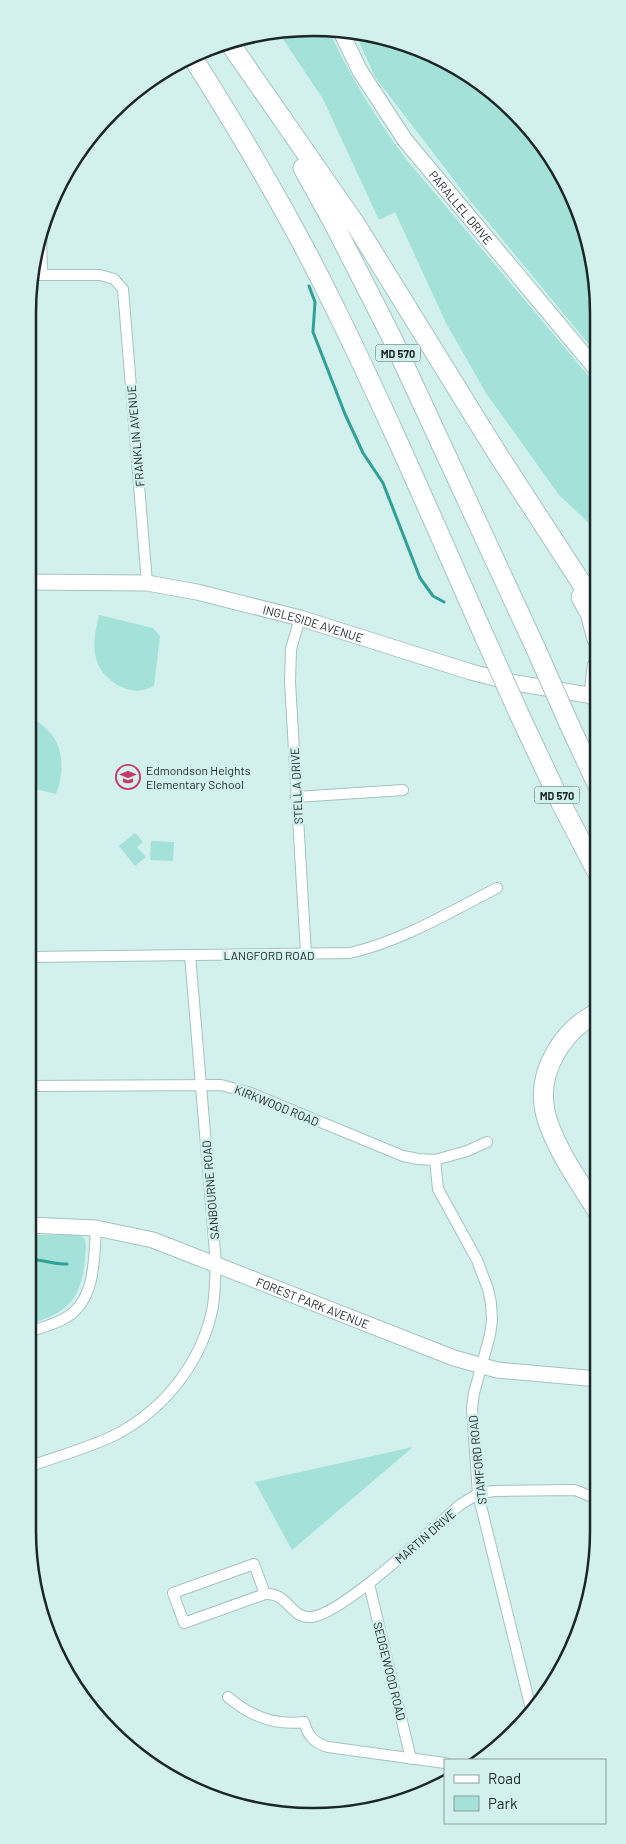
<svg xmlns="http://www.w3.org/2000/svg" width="626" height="1844" font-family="Barlow,sans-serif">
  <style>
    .green { fill: #a3e1d9 }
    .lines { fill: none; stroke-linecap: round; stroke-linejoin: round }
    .stream { stroke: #31a197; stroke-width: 3 }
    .street-casing { stroke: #a4c2be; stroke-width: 12 }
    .secondary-casing { stroke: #a4c2be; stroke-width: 17 }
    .highway-casing { stroke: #a4c2be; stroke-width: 21 }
    .street { stroke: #fff; stroke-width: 10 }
    .secondary { stroke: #fff; stroke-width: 15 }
    .highway { stroke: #fff; stroke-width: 19 }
    .highway-bridge-casing { stroke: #a4c2be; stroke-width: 21; stroke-linecap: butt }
    .highway-bridge { stroke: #fff; stroke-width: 19 }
    .labels { text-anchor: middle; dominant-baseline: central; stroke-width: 5; stroke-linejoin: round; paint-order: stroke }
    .shield { fill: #d2f1ed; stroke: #536462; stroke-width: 1 }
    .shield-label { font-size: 11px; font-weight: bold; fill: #1c2827 }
    .street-label { font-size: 12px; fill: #1c2827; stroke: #d2f1ed }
    .poi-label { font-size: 12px; fill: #1c2827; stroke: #d2f1ed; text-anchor: start }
    .rim { fill: none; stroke: #1c2827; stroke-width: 2.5 }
  </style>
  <rect width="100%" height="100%" fill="#d2f1ed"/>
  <!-- green -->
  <g class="green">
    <path d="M 277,30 L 330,33 C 351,78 377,120 406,159 L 596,385 L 597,535 L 590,524 L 559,495 L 486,393 L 446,323 L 395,212 L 379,220 L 323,99 Z"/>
    <path d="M 356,35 L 387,37 L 456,66 L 527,125 L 569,187 L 596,276 L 596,353 L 464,193 L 375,77 Z"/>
    <path d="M 99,615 L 153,628 L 160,636 L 154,686 C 147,689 140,692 132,690 C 116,688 99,673 96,658 C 92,643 96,629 99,615 Z"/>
    <path d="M 28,717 C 61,730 68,763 56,794 L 28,787 Z"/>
    <path d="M 135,833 L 143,842 L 137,847 L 146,857 L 135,866 L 119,846 Z"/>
    <path d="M 151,841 L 174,842 L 173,861 L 150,860 Z"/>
    <path d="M 28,1235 L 80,1235 L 85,1239 C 87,1248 85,1257 84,1266 C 79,1306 62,1313 28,1325 Z"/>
    <path d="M 413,1447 L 292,1550 L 255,1482 Z"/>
  </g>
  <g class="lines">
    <!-- stream -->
    <g class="stream">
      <path d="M 309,286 L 315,302 L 313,332 L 345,414 L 363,453 L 383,483 L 420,578 L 433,596 L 444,602"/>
      <path d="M 28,1259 C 42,1259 53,1265 67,1264"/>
    </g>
    <defs>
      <g id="street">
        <path d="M 41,231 L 42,275"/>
        <path d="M 32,275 L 100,275 L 114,279 L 123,289 L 147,583"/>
        <path d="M 300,618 L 291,649 L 290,682 L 306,954"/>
        <path d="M 296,797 L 403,790"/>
        <path d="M 28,957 L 350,953 C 402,941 450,912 497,888"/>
        <path d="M 28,1086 L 221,1085 L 248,1092 L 403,1156 L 418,1159 L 435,1160 L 467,1151 L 487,1142"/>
        <path d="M 435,1160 L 438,1189 L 477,1260 L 488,1289 L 491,1303 L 492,1320 L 490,1335 L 474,1393 L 472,1408 L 478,1494 L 531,1709"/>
        <path d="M 28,1332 C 41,1328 56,1324 67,1317 C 96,1299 94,1258 96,1228"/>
        <path d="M 28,1467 C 57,1456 90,1448 117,1434 C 166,1408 203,1360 213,1306 C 215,1292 215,1278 216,1264 L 190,955"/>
        <path d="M 369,1584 L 411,1759"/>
        <path d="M 265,1594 L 254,1564 L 173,1593 L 184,1623 L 265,1594 C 288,1592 290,1618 310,1617 C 340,1617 434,1527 461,1504 L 478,1494 L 493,1491 L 575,1490 L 592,1497 L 598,1502"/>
        <path d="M 228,1697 C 250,1716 275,1726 304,1722 C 308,1736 314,1743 328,1747 L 445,1763"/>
      </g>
      <g id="secondary">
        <path id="s1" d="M 342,34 L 360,71 L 405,140 L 596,369"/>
        <path id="s2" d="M 28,582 L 147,583 L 197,592 L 300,618 L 471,672 L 510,682 L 594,696"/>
        <path id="s3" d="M 28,1225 L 96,1228 L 153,1240 L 454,1358 L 497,1370 L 598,1379"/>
      </g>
      <g id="highway">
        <path d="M 231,45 L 356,225 L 497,453 L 597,607"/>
        <path d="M 193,58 C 243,137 291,218 332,302 C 387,413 436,527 486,640"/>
        <path d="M 303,168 L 334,224 L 391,336 L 536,649"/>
        <path d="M 581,597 L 590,613 L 597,639"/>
        <path d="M 594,696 L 597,667"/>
        <path d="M 520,716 L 560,801 L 597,872"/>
        <path d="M 570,726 L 597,784"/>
        <path d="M 598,1013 C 580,1021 566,1035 556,1052 C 531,1094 547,1128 569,1166 C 579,1182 588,1197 598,1212"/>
      </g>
    </defs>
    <!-- street casing -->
    <use href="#street" class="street-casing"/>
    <!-- secondary casing -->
    <use href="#secondary" class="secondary-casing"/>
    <!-- highway casing -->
    <use href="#highway" class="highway-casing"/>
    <!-- street -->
    <use href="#street" class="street"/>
    <!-- secondary -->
    <use href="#secondary" class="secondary"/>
    <!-- highway -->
    <use href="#highway" class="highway"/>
    <defs>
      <g id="highway-bridge">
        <path d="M 486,640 L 520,716"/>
        <path d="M 536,649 L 570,726"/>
      </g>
    </defs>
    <!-- highway-bridge casing -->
    <use href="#highway-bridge" class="highway-bridge-casing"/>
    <!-- highway-bridge -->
    <use href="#highway-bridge" class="highway-bridge"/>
  </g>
  <!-- icons -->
  <defs>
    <symbol id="school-ring" viewBox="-11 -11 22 22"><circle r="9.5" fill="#d2f1ed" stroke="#c83a66" stroke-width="1.5"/><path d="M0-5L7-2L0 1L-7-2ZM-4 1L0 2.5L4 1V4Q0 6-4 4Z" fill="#c83a66"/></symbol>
  </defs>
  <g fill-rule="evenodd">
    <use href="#school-ring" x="114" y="763" width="28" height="28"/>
  </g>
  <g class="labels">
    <!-- shield labels -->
    <g class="shield">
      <rect x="375.5" y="344.5" width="45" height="17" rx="4"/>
      <rect x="534.5" y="786.5" width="45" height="17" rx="4"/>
    </g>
    <g class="shield-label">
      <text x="398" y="353">MD 570</text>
      <text x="557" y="795">MD 570</text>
    </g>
    <!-- street labels -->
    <g class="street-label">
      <text stroke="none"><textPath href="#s1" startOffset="211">PARALLEL DRIVE</textPath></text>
      <text transform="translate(135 436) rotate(-95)">FRANKLIN AVENUE</text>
      <text stroke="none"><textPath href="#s2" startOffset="290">INGLESIDE AVENUE</textPath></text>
      <text transform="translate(296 786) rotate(-93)">STELLA DRIVE</text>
      <text x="269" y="955">LANGFORD ROAD</text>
      <text transform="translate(277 1105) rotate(22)">KIRKWOOD ROAD</text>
      <text transform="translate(210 1190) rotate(-95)">SANBOURNE ROAD</text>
      <text stroke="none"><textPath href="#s3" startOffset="298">FOREST PARK AVENUE</textPath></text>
      <text transform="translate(477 1460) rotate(-96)">STAMFORD ROAD</text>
      <text transform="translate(425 1536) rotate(-41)">MARTIN DRIVE</text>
      <text transform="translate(390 1671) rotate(76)">SEDGEWOOD ROAD</text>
    </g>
    <!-- poi labels -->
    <g class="poi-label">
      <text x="146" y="770">Edmondson Heights<tspan x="146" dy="14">Elementary School</tspan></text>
    </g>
  </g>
  <!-- crop -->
  <path d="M0 0H626V1844H0ZM313 36H313A277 277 0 0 1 590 313V1531A277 277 0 0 1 313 1808H313A277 277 0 0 1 36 1531V313A277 277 0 0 1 313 36Z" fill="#d2f1ed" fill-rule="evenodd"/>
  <path class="rim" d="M313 36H313A277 277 0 0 1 590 313V1531A277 277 0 0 1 313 1808H313A277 277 0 0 1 36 1531V313A277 277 0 0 1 313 36Z"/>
  <!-- legend -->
  <rect x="444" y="1759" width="162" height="65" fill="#d2f1ed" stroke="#89a19e"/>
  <rect x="454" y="1775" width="25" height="8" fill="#ffffff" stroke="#89a19e"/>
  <text x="488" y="1784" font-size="15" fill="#1c2827">Road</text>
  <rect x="454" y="1796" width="25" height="15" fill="#a3e1d9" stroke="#89a19e"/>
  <text x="488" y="1809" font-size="15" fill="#1c2827">Park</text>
</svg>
